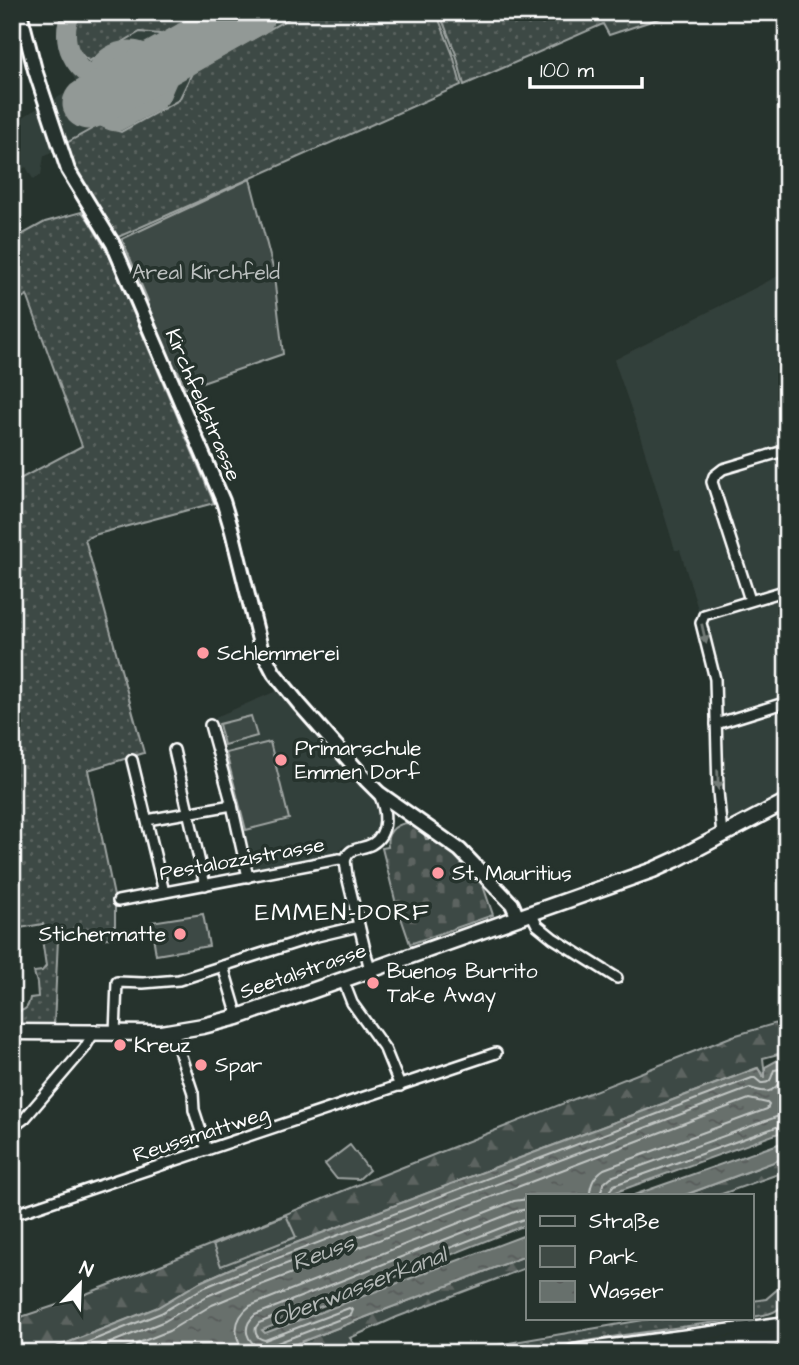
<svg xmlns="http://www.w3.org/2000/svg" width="799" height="1365" font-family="'Architects Daughter',sans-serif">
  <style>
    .built { fill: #333f3a }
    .grass { fill: url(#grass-dots); stroke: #9ea4a2; stroke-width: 2 }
    .forest { fill: url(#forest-firs); stroke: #9ea4a2; stroke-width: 2 }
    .cemetery { fill: url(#cemetery-stones); stroke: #9ea4a2; stroke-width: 2 }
    .green { fill: #3e4944; stroke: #9ea4a2; stroke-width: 2 }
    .water { fill: url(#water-ripples); stroke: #a4a9a7; stroke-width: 2 }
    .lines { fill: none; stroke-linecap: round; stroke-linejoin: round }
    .shore { stroke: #c2c6c4; stroke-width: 2 }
    .taxiway { stroke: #929996; stroke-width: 19 }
    .runway { stroke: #929996; stroke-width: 51 }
    .street-casing { stroke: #fff; stroke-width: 14 }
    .secondary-casing { stroke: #fff; stroke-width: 18 }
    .primary-casing { stroke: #fff; stroke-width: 19 }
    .highway-casing { stroke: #fff; stroke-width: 21 }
    .street { stroke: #26332d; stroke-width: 9 }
    .secondary { stroke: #26332d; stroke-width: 12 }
    .primary { stroke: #26332d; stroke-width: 14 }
    .highway { stroke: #26332d; stroke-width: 16 }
    .oneway { fill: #727a76 }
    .poi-dot { fill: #ff9aa2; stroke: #26332d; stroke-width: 2.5 }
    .labels { text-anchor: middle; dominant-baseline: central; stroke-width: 7; stroke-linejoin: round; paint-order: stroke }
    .park-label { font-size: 21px; fill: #bbbfbe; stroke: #26332d }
    .street-label { font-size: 21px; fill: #fff; stroke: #26332d }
    .poi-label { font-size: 21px; fill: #fff; stroke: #26332d; text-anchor: start }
    .water-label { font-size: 23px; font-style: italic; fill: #b3b8b6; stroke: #26332d }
    .quarter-label { font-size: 24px; letter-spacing: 2px; fill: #fff; stroke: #26332d }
  </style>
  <defs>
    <pattern id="grass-dots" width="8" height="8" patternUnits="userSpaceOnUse" patternTransform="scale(1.75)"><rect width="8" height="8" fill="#3e4944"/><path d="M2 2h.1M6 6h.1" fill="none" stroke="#5b6460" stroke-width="1.8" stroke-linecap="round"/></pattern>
    <pattern id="forest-firs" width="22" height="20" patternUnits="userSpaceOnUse" patternTransform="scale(1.75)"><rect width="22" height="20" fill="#3e4944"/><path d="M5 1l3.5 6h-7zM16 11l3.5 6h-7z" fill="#5b6460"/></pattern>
    <pattern id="cemetery-stones" width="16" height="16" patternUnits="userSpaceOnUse" patternTransform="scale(1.75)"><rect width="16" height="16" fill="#3e4944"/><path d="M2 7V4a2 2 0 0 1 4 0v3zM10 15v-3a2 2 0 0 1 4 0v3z" fill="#5b6460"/></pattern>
    <pattern id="water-ripples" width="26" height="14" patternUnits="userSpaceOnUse" patternTransform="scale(1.75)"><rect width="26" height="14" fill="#67706c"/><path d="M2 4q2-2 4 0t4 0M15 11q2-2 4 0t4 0" fill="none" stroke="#575a59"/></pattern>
  </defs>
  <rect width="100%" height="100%" fill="#26332d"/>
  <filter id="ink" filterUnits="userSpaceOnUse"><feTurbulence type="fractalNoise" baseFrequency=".0143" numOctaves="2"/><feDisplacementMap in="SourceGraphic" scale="14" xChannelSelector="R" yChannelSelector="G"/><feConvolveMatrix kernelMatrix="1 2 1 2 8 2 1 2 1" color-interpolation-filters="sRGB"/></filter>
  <g filter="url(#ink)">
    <!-- built -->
    <g class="built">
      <path d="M 63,12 L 300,12 L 192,73 L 179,100 L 121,133 L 99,125 L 44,156 L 41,175 L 33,179 L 26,167 L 12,174 L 12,113 L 23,117 L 43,105 L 47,96 L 55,99 L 78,86 L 61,54 L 57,29 L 59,19 Z"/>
      <path d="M 784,273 L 787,279 L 787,791 L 714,831 L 716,819 L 711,677 L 696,625 L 700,616 L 680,550 L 675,550 L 637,426 L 614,360 Z"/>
      <path d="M 281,689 L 298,712 L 374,799 L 382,810 L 380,829 L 374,838 L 363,842 L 342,847 L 337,857 L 250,875 L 212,722 L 218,716 Z"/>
    </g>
    <!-- grass -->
    <g class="grass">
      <path d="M 79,12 L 209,12 L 169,35 L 140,32 L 89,61 C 72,49 69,29 79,12 Z"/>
      <path d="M 300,12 L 436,12 L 453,55 L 461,85 L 116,238 L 81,186 L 63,145 L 99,125 L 121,132 L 179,100 L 192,73 Z"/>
      <path d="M 439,12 L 679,12 L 609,35 L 603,24 L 464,85 L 456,54 Z"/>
      <path d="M 82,212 L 89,221 L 109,255 L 214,503 L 94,535 L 85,539 L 144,753 L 88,770 L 115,901 L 115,938 L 58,939 L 54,1025 L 12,1024 L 12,1012 C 24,1011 28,1010 30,998 L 38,997 L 37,983 L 34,972 L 42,971 L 46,966 L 41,932 L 45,931 L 43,924 L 14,929 L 15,936 L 12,934 L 12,483 L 82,446 L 27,295 L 12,304 L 12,240 L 45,222 Z"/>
      <path d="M 787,1285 C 787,1311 774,1314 752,1317 L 752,1301 L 766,1299 L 779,1288 Z"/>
      <path d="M 655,1318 L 746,1318 L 624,1335 L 514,1353 L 450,1353 Z"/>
    </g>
    <!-- forest -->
    <g class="forest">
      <path d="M 787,1020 L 787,1058 L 778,1054 L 763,1058 L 765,1077 L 757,1068 L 243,1263 L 200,1282 L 159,1307 L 57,1347 L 37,1353 L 12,1353 L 12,1320 L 60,1304 L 153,1268 L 350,1188 L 733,1036 Z"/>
      <path d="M 787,1157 L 787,1171 L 781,1173 L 719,1195 L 685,1195 Z"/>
      <path d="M 528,1255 L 528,1267 L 397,1317 L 350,1338 L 360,1353 L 272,1353 Z"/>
    </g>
    <!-- cemetery -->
    <path class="cemetery" d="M 406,823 C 416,823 423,829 426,839 L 435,839 L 454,851 L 480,877 L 493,915 L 410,944 L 395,900 L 382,848 L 388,847 C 385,834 394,825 406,823 Z"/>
    <!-- green -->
    <g class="green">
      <path d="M 250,179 L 273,268 L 283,354 L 185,388 L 178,371 L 174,371 L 145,303 L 148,301 L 122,239 Z"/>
      <path d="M 251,716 L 257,736 L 224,745 L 219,724 Z"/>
      <path d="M 270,742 L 289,819 L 246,830 L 226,753 Z"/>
      <path d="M 203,914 L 209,946 L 156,955 L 151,922 Z"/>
      <path d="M 350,1145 L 369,1170 L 359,1179 L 336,1178 L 325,1164 Z"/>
      <path d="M 286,1215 L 296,1237 L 221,1266 L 213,1245 Z"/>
    </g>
    <!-- water -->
    <g class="water">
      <path d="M 776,1061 L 787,1062 L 787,1130 L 608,1195 L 528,1195 L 528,1224 L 262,1330 L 265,1333 L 528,1234 L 528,1255 L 272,1353 L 37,1353 L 57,1347 L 158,1307 L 200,1282 L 243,1263 L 694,1092 L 758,1068 L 763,1077 L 765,1077 L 765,1067 Z"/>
      <path d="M 787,1141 L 787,1157 L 685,1195 L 634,1195 Z"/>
    </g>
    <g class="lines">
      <!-- shore -->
      <g class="shore">
        <path d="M 600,1195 L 603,1184 L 611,1177 L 779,1116 L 787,1115"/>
        <path d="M 609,1195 L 610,1190 L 614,1185 L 782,1125 L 787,1124"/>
        <path d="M 61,1353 L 161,1313 L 203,1288 L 246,1270 L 752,1078 L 755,1078 L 761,1083 C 772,1084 771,1077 774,1070 L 787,1068"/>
        <path d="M 85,1353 L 165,1321 L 207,1296 L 249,1278 L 750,1088 C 765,1093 773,1095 782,1078 L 787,1077"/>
        <path d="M 113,1353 L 169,1331 L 212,1305 L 253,1288 L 703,1116 L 749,1099 L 767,1103 L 769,1105 L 767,1109 L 604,1169 C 595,1175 590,1184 590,1195"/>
        <path d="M 247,1353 C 232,1338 233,1319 250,1306 L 514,1201 L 528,1199"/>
        <path d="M 264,1353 L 262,1349 C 246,1342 241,1327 255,1315 L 517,1211 L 528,1209"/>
        <path d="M 272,1353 L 273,1347 L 277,1343 L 351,1315 L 353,1310 L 349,1308 L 265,1340 C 258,1339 254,1334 256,1327 L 259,1323 L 521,1220 L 528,1218"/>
      </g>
      <!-- taxiway -->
      <g class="taxiway">
        <path d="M 72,12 C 57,39 74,76 105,81 C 116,83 127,79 138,77"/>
        <path d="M 172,57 C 154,62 139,44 118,52 C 94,60 85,90 99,111 C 104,118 109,122 117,122 L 156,101 L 160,97 L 177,58 L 183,50"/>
      </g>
      <!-- runway -->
      <path class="runway" d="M 88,104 L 251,12"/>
      <defs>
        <g id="street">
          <path d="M 750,600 L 712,482 L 714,476 L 723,469 L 787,450"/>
          <path d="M 716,724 L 787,702"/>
          <path d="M 210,725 L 232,805 L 248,877"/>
          <path d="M 174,750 L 205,885"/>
          <path d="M 132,760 L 164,892"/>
          <path d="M 147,820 L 232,805"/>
          <path d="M 722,835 L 718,791 L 715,679 L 701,623 L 704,615 L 787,590"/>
          <path d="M 345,860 L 347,876 L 370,970"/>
          <path d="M 345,860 C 350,846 361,850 372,844 C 390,833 386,810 379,794"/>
          <path d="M 118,901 L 339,859 L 345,860"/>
          <path d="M 531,913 L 537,925 L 553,938 L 617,978"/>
          <path d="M 223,966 L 238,1017"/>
          <path d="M 343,980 L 352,1003 L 385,1049 L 400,1086"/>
          <path d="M 173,1032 L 193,1093 L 194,1110 L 207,1150"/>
          <path d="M 115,1034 L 117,982 L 143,983 L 179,980 L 317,936 L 359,926"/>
          <path d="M 12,1128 L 25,1118 L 84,1049 L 93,1034"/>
          <path d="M 12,1215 L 496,1053"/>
        </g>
        <path id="secondary" d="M 20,12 L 35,70 L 68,170 L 113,244 L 223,501 L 232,531 L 261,648 L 274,673 L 300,705 L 367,781 L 379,793 L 460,850 L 512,904 L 518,918"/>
        <path id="primary" d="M 12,1032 L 161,1033 L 203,1026 L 238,1017 L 653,870 L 675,860 L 787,801"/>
        <g id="highway">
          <path d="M 574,1353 L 787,1325"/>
          <path d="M 664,1353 L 787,1336"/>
        </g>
      </defs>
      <!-- street casing -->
      <use href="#street" class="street-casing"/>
      <!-- secondary casing -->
      <use href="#secondary" class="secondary-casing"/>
      <!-- primary casing -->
      <use href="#primary" class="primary-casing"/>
      <!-- highway casing -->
      <use href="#highway" class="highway-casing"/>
      <!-- street -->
      <use href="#street" class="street"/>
      <!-- secondary -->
      <use href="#secondary" class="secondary"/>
      <!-- primary -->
      <use href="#primary" class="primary"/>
      <!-- highway -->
      <use href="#highway" class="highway"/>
    </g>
    <!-- one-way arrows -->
    <defs><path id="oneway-solid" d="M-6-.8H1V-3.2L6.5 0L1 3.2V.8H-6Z" transform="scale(1.75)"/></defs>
    <g class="oneway">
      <use href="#oneway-solid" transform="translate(704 634) rotate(77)"/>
      <use href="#oneway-solid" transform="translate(718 780) rotate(88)"/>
    </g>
  </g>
  <!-- markers -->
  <g class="poi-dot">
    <circle cx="203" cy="653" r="7"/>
    <circle cx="281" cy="760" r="7"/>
    <circle cx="438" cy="873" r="7"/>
    <circle cx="180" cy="934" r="7"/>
    <circle cx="373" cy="983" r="7"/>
    <circle cx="120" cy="1045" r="7"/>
    <circle cx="201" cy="1065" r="7"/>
  </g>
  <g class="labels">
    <!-- park labels -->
    <g class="park-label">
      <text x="206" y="272">Areal Kirchfeld</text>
    </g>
    <!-- street labels -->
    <g class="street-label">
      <text transform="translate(203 405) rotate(67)">Kirchfeldstrasse</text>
      <text transform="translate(242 859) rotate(-10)">Pestalozzistrasse</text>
      <text transform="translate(303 971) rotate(-19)">Seetalstrasse</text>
      <text transform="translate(201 1134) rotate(-18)">Reussmattweg</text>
    </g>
    <!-- poi labels -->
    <g class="poi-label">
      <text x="217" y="653">Schlemmerei</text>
      <text x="295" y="748">Primarschule<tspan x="295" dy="24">Emmen Dorf</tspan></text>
      <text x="452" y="873">St. Mauritius</text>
      <text x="166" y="934" text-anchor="end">Stichermatte</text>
      <text x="387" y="971">Buenos Burrito<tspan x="387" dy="24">Take Away</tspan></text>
      <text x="134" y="1045">Kreuz</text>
      <text x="215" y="1065">Spar</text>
    </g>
    <!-- water labels -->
    <g class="water-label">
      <text transform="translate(323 1253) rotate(-20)">Reuss</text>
      <text transform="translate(359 1287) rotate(-21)">Oberwasserkanal</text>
    </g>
    <!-- quarter labels -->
    <g class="quarter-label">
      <text x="343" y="913">EMMEN-DORF</text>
    </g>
  </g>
  <!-- margin -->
  <rect width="799" height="1365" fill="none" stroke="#26332d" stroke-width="42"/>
  <rect x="21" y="21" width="757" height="1323" fill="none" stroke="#fff" stroke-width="2.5" filter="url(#ink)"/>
  <!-- legend -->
  <rect x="526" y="1194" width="228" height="126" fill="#26332d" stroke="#7d8581" stroke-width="2"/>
  <rect x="540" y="1216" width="35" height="10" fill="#26332d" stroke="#7d8581" stroke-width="2"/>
  <text x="589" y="1228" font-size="21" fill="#ffffff">Straße</text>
  <rect x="540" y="1246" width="35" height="21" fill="#3e4944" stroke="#7d8581" stroke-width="2"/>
  <text x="589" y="1264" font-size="21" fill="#ffffff">Park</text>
  <rect x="540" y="1281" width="35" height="21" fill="url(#water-ripples)" stroke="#7d8581" stroke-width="2"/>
  <text x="589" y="1298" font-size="21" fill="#ffffff">Wasser</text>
  <!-- north arrow -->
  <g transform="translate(80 1284) rotate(23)" stroke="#26332d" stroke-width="5" paint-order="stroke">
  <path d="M0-5L12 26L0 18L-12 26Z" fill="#ffffff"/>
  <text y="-10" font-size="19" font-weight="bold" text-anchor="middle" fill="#ffffff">N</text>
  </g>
  <!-- scale -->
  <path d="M530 77v10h112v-10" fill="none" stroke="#ffffff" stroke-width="3.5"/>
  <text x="540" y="77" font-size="21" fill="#ffffff" stroke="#26332d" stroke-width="5" paint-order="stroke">100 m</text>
</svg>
